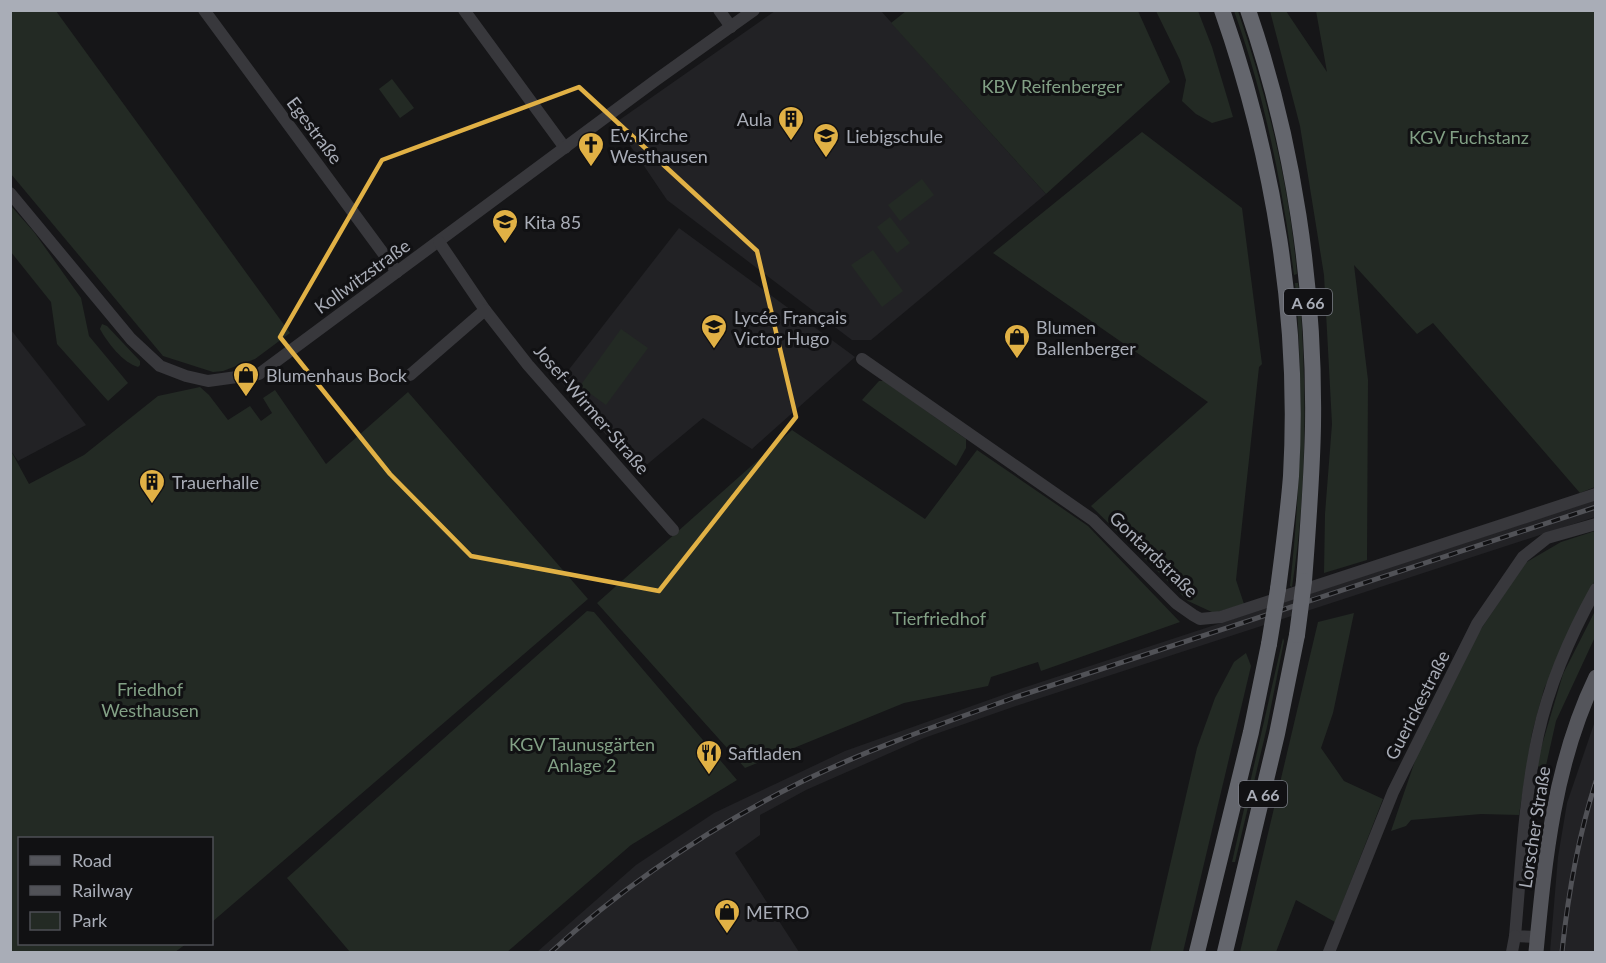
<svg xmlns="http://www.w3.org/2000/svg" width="1606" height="963" font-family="Lato,sans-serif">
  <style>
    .built { fill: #222225 }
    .green { fill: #232a24 }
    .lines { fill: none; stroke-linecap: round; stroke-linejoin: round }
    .minor { stroke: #38383c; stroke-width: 12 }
    .major { stroke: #54555b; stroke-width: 15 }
    .highway { stroke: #64666d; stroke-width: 16 }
    .rail-casing { stroke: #515257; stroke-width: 5 }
    .rail { stroke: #111113; stroke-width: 3; stroke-dasharray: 9; stroke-linecap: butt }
    .highway-bridge { stroke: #64666d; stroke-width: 16 }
    .marked { fill: none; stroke: #e1b145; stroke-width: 4.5; stroke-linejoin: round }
    .labels { text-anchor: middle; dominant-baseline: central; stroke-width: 6; stroke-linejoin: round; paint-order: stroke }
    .shield { fill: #111113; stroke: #7b7e86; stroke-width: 1.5 }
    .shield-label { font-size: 16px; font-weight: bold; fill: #a9adb7 }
    .park-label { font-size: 18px; fill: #82a085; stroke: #111113 }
    .poi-label { font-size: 18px; fill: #a9adb7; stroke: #111113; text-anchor: start }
    .street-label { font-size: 18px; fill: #a9adb7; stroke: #111113 }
  </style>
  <rect width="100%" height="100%" fill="#161618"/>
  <!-- built -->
  <g class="built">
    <path d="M 775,11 L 881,11 L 1046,194 L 871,340 L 852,340 L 667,200 L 615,123 Z"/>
    <path d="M 679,228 L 855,357 L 752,449 L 703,418 L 638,472 L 560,381 Z"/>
    <path d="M 11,330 L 86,425 L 18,461 L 11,451 Z"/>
    <path d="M 1595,500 L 1595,517 L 1019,705 L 924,738 L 806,790 L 760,815 L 760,835 L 735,853 L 799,952 L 537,952 L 636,865 L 714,813 L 845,751 L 1014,691 Z"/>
    <path d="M 1595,721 L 1595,952 L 1550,952 L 1558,857 L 1567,803 Z"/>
  </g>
  <!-- green -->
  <g class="green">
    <path d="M 10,11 L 56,11 L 290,333 L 255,359 L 223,371 L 213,372 L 163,356 L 11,174 Z"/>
    <path d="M 906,11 L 1138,11 L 1170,82 L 1046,194 L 891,23 Z"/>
    <path d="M 1156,11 L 1198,11 L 1212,47 L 1233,117 L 1212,123 L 1196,114 L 1182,101 L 1186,80 L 1180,60 Z"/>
    <path d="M 1234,11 L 1238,11 C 1267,96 1289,184 1297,274 L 1294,275 C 1282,185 1265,96 1234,11 Z"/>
    <path d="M 1270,11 L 1286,11 L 1327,72 L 1316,11 L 1595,11 L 1595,487 L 1580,493 L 1433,323 L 1417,334 L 1354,265 L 1368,380 L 1367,560 L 1324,573 L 1325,514 L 1332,424 L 1324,275 L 1300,126 Z"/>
    <path d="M 392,79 L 414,108 L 400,118 L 379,89 Z"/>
    <path d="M 1142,132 L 1242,208 L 1262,364 L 1259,367 L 1236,580 L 1244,604 L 1214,613 L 1188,601 L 1091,506 L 1208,402 L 993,253 Z"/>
    <path d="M 922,179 L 934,195 L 900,221 L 888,205 Z"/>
    <path d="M 11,206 L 34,232 L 81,298 L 89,336 L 128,383 L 108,401 L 57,344 L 51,302 L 11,252 Z"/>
    <path d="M 890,217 L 910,243 L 897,253 L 877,227 Z"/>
    <path d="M 873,250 L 903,291 L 882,307 L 851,265 Z"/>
    <path d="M 1295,283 L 1298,283 L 1300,297 C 1307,394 1307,490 1292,587 L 1290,586 C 1301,485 1304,385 1295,283 Z"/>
    <path d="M 102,324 L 107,326 L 140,361 L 140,365 L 138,367 C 123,363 107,342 100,329 Z"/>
    <path d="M 621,329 L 648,348 L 606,405 L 580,386 Z"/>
    <path d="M 879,381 L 884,381 L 966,439 L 966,448 L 956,466 L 862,400 Z"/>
    <path d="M 200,387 L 209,395 L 228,420 L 250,406 L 261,421 L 272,413 L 263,398 L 275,390 L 326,464 L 408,392 L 588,599 L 212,922 L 212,838 L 20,838 L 20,944 L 186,944 L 175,952 L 11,952 L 11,451 L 29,484 L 84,455 L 158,396 Z"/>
    <path d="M 792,430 L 925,519 L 977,450 L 1088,526 L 1180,622 L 1041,671 L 1038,662 L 991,677 L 988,686 L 904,703 L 745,768 L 597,603 Z"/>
    <path d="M 1595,531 L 1595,580 L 1544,689 L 1532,733 L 1519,815 L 1481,814 L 1411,820 L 1406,826 L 1391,831 L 1417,755 L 1469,647 L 1525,563 L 1561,542 Z"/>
    <path d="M 587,611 L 594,612 L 737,780 L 631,845 L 507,952 L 350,952 L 287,878 Z"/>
    <path d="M 1595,611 L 1595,637 L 1556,721 L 1545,770 L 1536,765 L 1563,674 Z"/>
    <path d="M 1354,613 L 1333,713 L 1321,748 L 1344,781 L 1383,799 L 1335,922 L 1296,900 L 1276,952 L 1240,952 L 1318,622 Z"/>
    <path d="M 1283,638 L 1284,641 L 1267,727 L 1235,862 L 1232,862 Z"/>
    <path d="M 1246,653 L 1251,666 L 1183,952 L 1150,952 L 1197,748 L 1215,698 L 1234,662 Z"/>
  </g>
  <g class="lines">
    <!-- minor -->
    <g class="minor">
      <path d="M 204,10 L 397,272"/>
      <path d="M 464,10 L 565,148"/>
      <path d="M 719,10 L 731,27"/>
      <path d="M 10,193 L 131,339 L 160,366 L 186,376 L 208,381 L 259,374 L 656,80 L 754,10"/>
      <path d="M 439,242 L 485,310 L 528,365 L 673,530"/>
      <path d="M 862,359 L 1093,520 L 1176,603 L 1193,615 L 1200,619 L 1221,617 L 1596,494"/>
      <path d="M 410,375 L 485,310"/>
      <path d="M 1538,937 L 1515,936 C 1521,869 1524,800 1538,735 C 1549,685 1571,634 1596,589"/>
      <path d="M 1329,952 L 1393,792 L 1477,624 L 1523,557 L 1547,538 L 1596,524"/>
      <path d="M 1512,952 L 1515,936"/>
    </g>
    <!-- major -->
    <path class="major" d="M 1536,952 C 1545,858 1554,764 1596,677"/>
    <!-- highway -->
    <g class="highway">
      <path d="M 1222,10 C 1274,159 1300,319 1291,476 C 1288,514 1283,551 1278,589"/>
      <path d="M 1248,10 C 1294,143 1315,287 1313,426 C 1312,478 1308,529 1304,581"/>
      <path d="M 1197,952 L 1251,732 L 1269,644"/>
      <path d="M 1225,952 L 1277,734 L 1297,635"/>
    </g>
    <defs>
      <g id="rail">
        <path d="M 551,952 C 625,885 711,827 801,782 C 871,748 944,723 1016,697 L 1596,507"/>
        <path d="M 1562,952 C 1568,894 1578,837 1596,781"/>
      </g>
    </defs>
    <!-- rail casing -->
    <use href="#rail" class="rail-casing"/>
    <!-- rail -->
    <use href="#rail" class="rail"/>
    <!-- highway-bridge -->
    <g class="highway-bridge">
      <path d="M 1297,635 L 1304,581"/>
      <path d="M 1269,644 L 1278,589"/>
    </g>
  </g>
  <!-- marked area -->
  <path class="marked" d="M 579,87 L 757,251 L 796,417 L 659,591 L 471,556 L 390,474 L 280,337 L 382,160 Z"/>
  <!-- icons -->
  <defs>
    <symbol id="building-pin" viewBox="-11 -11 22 30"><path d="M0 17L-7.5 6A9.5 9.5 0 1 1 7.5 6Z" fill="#e1b145" stroke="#111113"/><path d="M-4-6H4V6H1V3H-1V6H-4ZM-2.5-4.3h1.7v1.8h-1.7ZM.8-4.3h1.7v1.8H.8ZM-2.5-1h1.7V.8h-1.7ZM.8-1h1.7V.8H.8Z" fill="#111"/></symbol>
    <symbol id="school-pin" viewBox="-11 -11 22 30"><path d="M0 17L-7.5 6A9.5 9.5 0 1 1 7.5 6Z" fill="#e1b145" stroke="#111113"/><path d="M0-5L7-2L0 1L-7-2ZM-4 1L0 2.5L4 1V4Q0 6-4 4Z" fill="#111"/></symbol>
    <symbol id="church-pin" viewBox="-11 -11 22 30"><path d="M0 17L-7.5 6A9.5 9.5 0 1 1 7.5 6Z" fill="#e1b145" stroke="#111113"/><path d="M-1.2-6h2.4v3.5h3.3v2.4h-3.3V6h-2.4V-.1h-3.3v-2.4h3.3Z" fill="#111"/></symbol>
    <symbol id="shop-pin" viewBox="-11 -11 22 30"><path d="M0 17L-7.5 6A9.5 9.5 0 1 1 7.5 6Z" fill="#e1b145" stroke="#111113"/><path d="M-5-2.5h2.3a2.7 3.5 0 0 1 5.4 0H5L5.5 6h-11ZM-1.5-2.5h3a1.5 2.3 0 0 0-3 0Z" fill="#111"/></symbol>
    <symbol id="restaurant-pin" viewBox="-11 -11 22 30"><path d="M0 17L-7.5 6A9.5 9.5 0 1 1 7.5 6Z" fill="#e1b145" stroke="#111113"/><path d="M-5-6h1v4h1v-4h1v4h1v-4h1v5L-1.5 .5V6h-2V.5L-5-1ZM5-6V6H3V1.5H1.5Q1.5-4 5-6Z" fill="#111"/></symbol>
  </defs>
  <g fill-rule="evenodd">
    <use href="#building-pin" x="776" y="104" width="30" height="40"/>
    <use href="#school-pin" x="811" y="121" width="30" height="40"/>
    <use href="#church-pin" x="576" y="130" width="30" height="40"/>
    <use href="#school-pin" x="490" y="207" width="30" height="40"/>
    <use href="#school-pin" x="699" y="312" width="30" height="40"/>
    <use href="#shop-pin" x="1002" y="322" width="30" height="40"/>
    <use href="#shop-pin" x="231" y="360" width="30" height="40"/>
    <use href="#building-pin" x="137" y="467" width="30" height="40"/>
    <use href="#restaurant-pin" x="694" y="738" width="30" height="40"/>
    <use href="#shop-pin" x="712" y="897" width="30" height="40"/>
  </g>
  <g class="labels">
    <!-- shield labels -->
    <g class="shield">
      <rect x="1284" y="289" width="48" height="26" rx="4.5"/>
      <rect x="1239" y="781" width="48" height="26" rx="4.5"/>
    </g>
    <g class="shield-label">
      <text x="1308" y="302">A 66</text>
      <text x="1263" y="794">A 66</text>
    </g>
    <!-- park labels -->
    <g class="park-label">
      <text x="1052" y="86">KBV Reifenberger</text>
      <text x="1469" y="137">KGV Fuchstanz</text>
      <text x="939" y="618">Tierfriedhof</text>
      <text x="150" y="689">Friedhof<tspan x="150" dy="21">Westhausen</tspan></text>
      <text x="582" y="744">KGV Taunusgärten<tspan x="582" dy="21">Anlage 2</tspan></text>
    </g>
    <!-- poi labels -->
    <g class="poi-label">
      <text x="772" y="119" text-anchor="end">Aula</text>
      <text x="610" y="135">Ev. Kirche<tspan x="610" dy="21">Westhausen</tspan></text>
      <text x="846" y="136">Liebigschule</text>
      <text x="524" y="222">Kita 85</text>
      <text x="734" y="317">Lycée Français<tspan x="734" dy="21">Victor Hugo</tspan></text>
      <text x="1036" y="327">Blumen<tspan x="1036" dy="21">Ballenberger</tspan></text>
      <text x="266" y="375">Blumenhaus Bock</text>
      <text x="172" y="482">Trauerhalle</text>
      <text x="728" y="753">Saftladen</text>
      <text x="746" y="912">METRO</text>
    </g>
    <!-- street labels -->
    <g class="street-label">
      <text transform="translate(315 130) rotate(53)">Egestraße</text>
      <text transform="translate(362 276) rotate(-36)">Kollwitzstraße</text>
      <text transform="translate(592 409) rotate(49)">Josef-Wirmer-Straße</text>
      <text transform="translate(1154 554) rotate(44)">Gontardstraße</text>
      <text transform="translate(1417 705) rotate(-63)">Guerickestraße</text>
      <text transform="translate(1534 827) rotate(-81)">Lorscher Straße</text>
    </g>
  </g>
  <!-- border -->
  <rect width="1606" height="963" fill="none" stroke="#a9adb7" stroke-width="24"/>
  <!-- legend -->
  <rect x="18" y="837" width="195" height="108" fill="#111113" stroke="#4e4f55" stroke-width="1.5"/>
  <rect x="30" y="856" width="30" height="9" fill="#54555b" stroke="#4e4f55" stroke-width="1.5"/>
  <text x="72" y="867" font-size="18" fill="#a9adb7">Road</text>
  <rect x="30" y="886" width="30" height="9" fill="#515257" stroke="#4e4f55" stroke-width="1.5"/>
  <text x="72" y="897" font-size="18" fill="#a9adb7">Railway</text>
  <rect x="30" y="912" width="30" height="18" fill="#232a24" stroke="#4e4f55" stroke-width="1.5"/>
  <text x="72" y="927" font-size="18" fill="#a9adb7">Park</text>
</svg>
